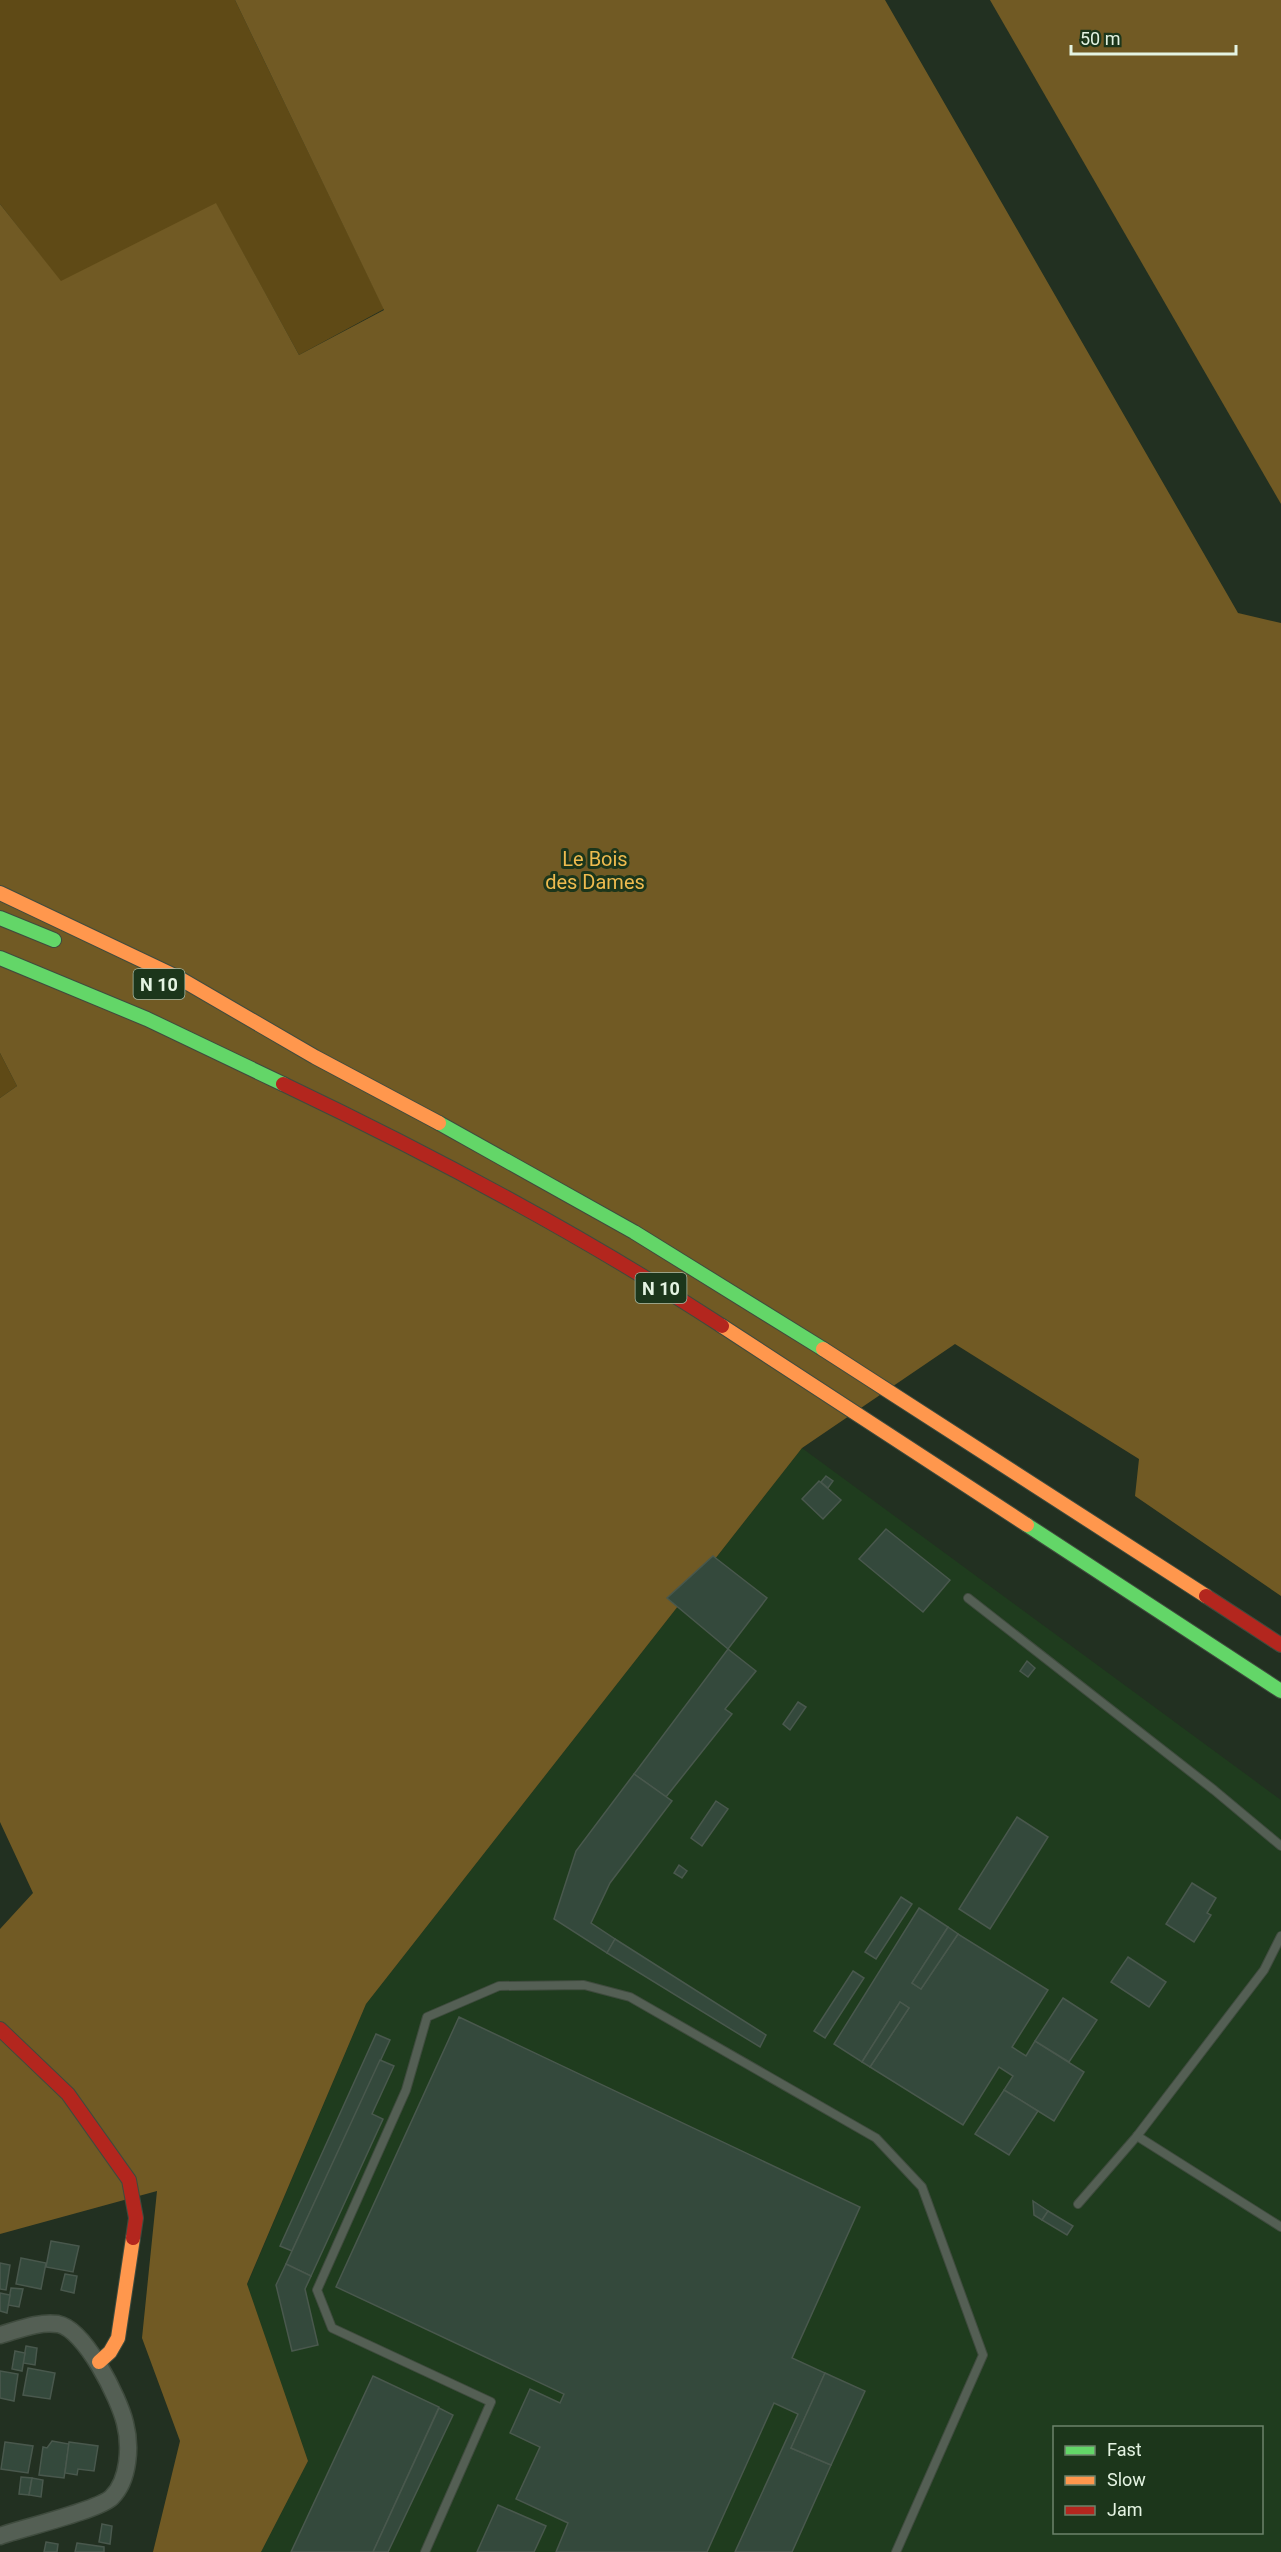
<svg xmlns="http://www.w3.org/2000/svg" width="1281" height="2552" font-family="Roboto,sans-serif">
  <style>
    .built { fill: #1f3c1e; fill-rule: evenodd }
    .green { fill: #5f4a16 }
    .forest { fill: #715a24 }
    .building { fill: #34493c; stroke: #49584d; stroke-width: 1.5 }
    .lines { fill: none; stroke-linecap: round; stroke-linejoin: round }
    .lane-casing { stroke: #3f4b3e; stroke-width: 10 }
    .street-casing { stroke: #3f4b3e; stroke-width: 19 }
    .fast-casing { stroke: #3f4b3e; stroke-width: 16 }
    .slow-casing { stroke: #3f4b3e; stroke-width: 16 }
    .jam-casing { stroke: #3f4b3e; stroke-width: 16 }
    .lane { stroke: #545f54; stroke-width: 8 }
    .street { stroke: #545f54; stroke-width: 16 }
    .fast { stroke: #63d668; stroke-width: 14 }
    .slow { stroke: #ff974d; stroke-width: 14 }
    .jam { stroke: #b3261e; stroke-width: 14 }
    .labels { text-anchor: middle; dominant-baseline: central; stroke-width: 6; stroke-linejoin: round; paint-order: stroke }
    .shield { fill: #1c361b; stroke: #a8baa6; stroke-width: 1.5 }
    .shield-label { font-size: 18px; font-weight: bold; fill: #e4f3e2 }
    .park-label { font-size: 20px; fill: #eebb4f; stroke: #1c361b }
  </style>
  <rect width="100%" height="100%" fill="#223021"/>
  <!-- built -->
  <path class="built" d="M 802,1448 L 1281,1800 L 1281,2552 L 261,2552 L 308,2461 L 247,2285 L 366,2004 ZM 1054,2428 L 1262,2428 L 1262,2532 L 1054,2532 Z"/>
  <!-- green -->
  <g class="green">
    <path d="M 0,0 L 235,0 L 384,309 L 299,355 L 216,204 L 61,282 L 0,204 Z"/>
    <path d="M 0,1053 L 17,1086 L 0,1098 Z"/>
  </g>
  <!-- forest -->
  <g class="forest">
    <path d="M 235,0 L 885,0 L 1238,613 L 1281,623 L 1281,1596 L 1135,1496 L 1139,1459 L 955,1344 L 802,1448 L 366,2004 L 247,2284 L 308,2461 L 261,2552 L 153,2552 L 180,2441 L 142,2338 L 157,2191 L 0,2234 L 0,1929 L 33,1893 L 0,1822 L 0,1098 L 17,1086 L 0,1053 L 0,204 L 61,281 L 216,203 L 299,355 L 384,310 Z"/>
    <path d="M 990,0 L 1281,0 L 1281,504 Z"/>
  </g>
  <!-- building -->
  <g class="building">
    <path d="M 826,1476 L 833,1481 L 828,1488 L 821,1482 Z"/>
    <path d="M 819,1481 L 841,1500 L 823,1519 L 802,1499 Z"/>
    <path d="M 886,1529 L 950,1580 L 923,1612 L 859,1559 Z"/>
    <path d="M 713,1556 L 767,1598 L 728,1649 L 667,1598 Z"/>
    <path d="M 728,1649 L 756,1671 L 725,1709 L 732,1714 L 666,1797 L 634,1774 Z"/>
    <path d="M 1027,1661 L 1035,1668 L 1028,1677 L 1020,1671 Z"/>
    <path d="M 798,1702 L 806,1707 L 790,1730 L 783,1724 Z"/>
    <path d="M 634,1774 L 672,1801 L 610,1883 L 591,1923 L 615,1939 L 607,1953 L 554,1919 L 576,1851 Z"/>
    <path d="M 716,1801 L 728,1809 L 702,1846 L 691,1838 Z"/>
    <path d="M 1017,1817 L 1048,1837 L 990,1929 L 959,1909 Z"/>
    <path d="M 679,1865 L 687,1871 L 682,1878 L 674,1873 Z"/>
    <path d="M 1192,1883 L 1216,1898 L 1207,1913 L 1211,1915 L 1194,1942 L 1166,1924 Z"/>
    <path d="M 901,1897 L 912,1904 L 876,1959 L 865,1952 Z"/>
    <path d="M 919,1908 L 948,1927 L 912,1983 L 921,1989 L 958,1934 L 1048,1990 L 1012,2047 L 1026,2056 L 1035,2041 L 1084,2072 L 1054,2121 L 1004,2090 L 1013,2076 L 999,2067 L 963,2125 L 870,2067 L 909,2008 L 900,2002 L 862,2062 L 834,2044 Z"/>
    <path d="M 948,1927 L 958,1934 L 921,1989 L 912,1983 Z"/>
    <path d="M 615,1939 L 766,2035 L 760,2047 L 607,1953 Z"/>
    <path d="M 1128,1957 L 1166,1982 L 1149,2007 L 1111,1982 Z"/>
    <path d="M 853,1971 L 864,1978 L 825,2038 L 814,2031 Z"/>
    <path d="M 1063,1998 L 1097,2020 L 1069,2062 L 1035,2041 Z"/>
    <path d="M 900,2002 L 909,2008 L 870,2067 L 862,2062 Z"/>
    <path d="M 459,2017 L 860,2207 L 792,2358 L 825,2373 L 791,2448 L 831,2465 L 792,2552 L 735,2552 L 798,2414 L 774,2403 L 707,2552 L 556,2552 L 568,2523 L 516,2499 L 540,2447 L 510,2433 L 530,2389 L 560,2403 L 564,2394 L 336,2287 Z"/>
    <path d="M 376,2034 L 390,2040 L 292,2251 L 280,2246 Z"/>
    <path d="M 380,2060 L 394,2066 L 372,2114 L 383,2119 L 311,2276 L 286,2264 Z"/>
    <path d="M 1004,2090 L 1038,2111 L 1009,2155 L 975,2134 Z"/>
    <path d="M 1033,2201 L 1048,2211 L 1042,2220 L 1034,2215 Z"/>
    <path d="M 1048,2211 L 1073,2226 L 1067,2235 L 1042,2220 Z"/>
    <path d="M 51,2241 L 79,2246 L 73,2272 L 46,2267 Z"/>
    <path d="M 21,2258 L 46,2263 L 41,2289 L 16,2284 Z"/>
    <path d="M 0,2263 L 10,2265 L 6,2290 L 0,2289 Z"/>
    <path d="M 286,2264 L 311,2276 L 305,2289 L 318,2345 L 292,2351 L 276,2285 Z"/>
    <path d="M 65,2274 L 77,2276 L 74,2293 L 61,2290 Z"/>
    <path d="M 11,2288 L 23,2289 L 19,2307 L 8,2305 Z"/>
    <path d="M 0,2293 L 10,2295 L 7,2313 L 0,2311 Z"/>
    <path d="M 26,2346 L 37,2348 L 35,2365 L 23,2363 Z"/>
    <path d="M 15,2351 L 25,2353 L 22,2371 L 12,2369 Z"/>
    <path d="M 28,2368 L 55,2373 L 50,2399 L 23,2395 Z"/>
    <path d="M 0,2371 L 18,2374 L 14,2401 L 0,2398 Z"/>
    <path d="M 825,2373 L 865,2391 L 831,2465 L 791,2448 Z"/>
    <path d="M 373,2376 L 439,2407 L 373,2552 L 291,2552 Z"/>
    <path d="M 439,2408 L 453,2415 L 388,2552 L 373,2552 Z"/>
    <path d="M 52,2441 L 69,2444 L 64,2478 L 39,2475 L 43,2447 L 47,2448 Z"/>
    <path d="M 5,2442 L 33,2446 L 28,2473 L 1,2469 Z"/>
    <path d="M 69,2442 L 98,2446 L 94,2471 L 78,2469 L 77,2475 L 65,2473 Z"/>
    <path d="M 21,2477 L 32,2478 L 29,2495 L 19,2494 Z"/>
    <path d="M 32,2478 L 43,2480 L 41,2497 L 29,2495 Z"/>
    <path d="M 498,2505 L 546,2526 L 534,2552 L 477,2552 Z"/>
    <path d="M 102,2524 L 112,2526 L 110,2544 L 99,2542 Z"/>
    <path d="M 46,2542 L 58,2544 L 57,2552 L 44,2552 Z"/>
    <path d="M 77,2543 L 104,2547 L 104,2552 L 75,2552 Z"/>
  </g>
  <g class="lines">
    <defs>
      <g id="lane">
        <path d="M 968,1598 L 1214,1790 L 1281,1846"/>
        <path d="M 1137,2136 L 1281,2227"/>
        <path d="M 1078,2204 L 1137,2136 L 1264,1970 L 1281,1936"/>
        <path d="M 425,2552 L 491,2402 L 332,2328 L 317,2290 L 406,2090 L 427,2017 L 499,1986 L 584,1985 L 630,1997 L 876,2138 L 922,2187 L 983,2355 L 896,2552"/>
      </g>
      <path id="street" d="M 0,2335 C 18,2330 39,2321 58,2324 C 85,2329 119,2398 125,2423 C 131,2446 129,2480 112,2497 C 100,2510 22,2528 0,2536"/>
      <g id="fast">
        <path d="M 0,918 L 54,940"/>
        <path d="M 0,958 L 147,1019 L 283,1084"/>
        <path d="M 439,1123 L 634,1232 L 823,1349"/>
        <path d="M 1027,1525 L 1281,1691"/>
      </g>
      <g id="slow">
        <path d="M 0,893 L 179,978 L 315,1057 L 439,1123"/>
        <path d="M 722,1326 L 1027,1525"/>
        <path d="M 823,1349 L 1206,1596"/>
        <path d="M 99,2362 L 110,2352 L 118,2338 L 133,2238"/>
      </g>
      <g id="jam">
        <path d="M 283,1084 C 434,1156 582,1235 722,1326"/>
        <path d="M 1206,1596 L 1281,1645"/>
        <path d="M 0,2029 L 68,2094 L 129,2180 L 136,2218 L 133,2238"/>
      </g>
    </defs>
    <!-- lane casing -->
    <use href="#lane" class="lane-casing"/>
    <!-- street casing -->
    <use href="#street" class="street-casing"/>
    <!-- fast casing -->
    <use href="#fast" class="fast-casing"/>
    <!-- slow casing -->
    <use href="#slow" class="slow-casing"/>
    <!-- jam casing -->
    <use href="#jam" class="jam-casing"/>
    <!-- lane -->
    <use href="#lane" class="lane"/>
    <!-- street -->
    <use href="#street" class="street"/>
    <!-- fast -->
    <use href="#fast" class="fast"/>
    <!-- slow -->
    <use href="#slow" class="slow"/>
    <!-- jam -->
    <use href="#jam" class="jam"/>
  </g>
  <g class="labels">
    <!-- shield labels -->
    <g class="shield">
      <rect x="133.5" y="969" width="51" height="30" rx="4.5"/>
      <rect x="635.5" y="1273" width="51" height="30" rx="4.5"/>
    </g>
    <g class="shield-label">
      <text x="159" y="984">N 10</text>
      <text x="661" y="1288">N 10</text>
    </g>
    <!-- park labels -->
    <g class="park-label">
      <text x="595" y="859">Le Bois<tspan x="595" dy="23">des Dames</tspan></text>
    </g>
  </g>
  <!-- legend -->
  <rect x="1053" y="2426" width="210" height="108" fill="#1c361b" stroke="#6c826b" stroke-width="1.5"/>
  <rect x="1065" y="2446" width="30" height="9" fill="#63d668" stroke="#6c826b" stroke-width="1.5"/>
  <text x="1107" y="2456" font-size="18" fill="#e4f3e2">Fast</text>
  <rect x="1065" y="2476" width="30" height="9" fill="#ff974d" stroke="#6c826b" stroke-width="1.5"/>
  <text x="1107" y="2486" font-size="18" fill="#e4f3e2">Slow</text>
  <rect x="1065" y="2506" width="30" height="9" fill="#b3261e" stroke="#6c826b" stroke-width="1.5"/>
  <text x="1107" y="2516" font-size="18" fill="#e4f3e2">Jam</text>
  <!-- scale -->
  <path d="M1071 45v9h165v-9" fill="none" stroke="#e4f3e2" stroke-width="3"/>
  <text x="1080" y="45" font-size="18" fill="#e4f3e2" stroke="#1c361b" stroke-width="4.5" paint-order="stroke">50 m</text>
</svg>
